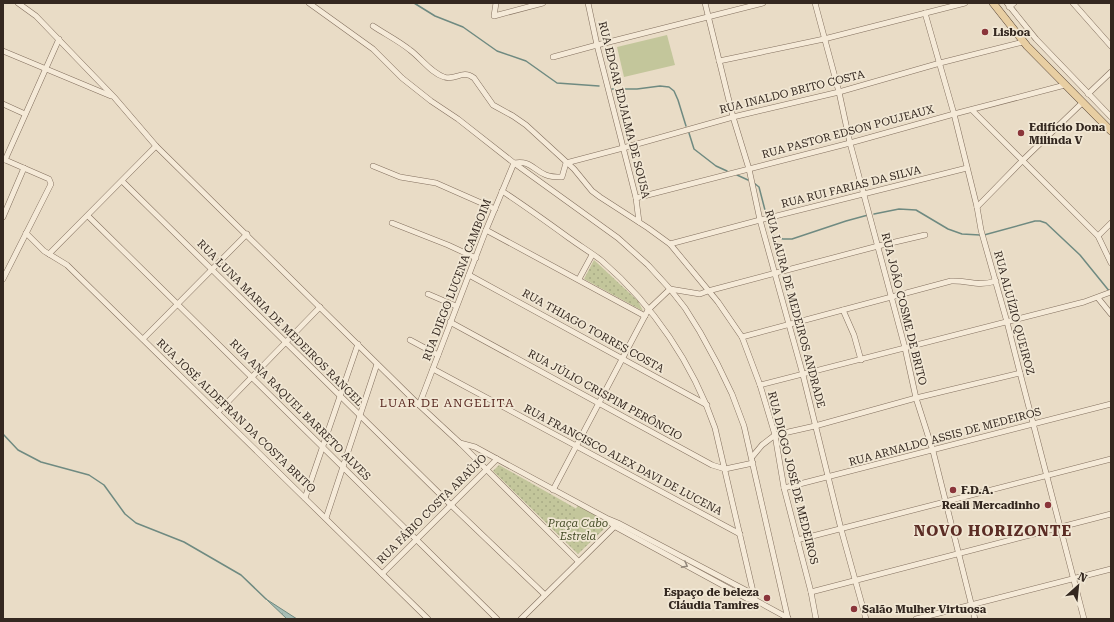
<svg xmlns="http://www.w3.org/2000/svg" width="1114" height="622" font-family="'Roboto Serif',serif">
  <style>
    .park { fill: url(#park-dots) }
    .pitch { fill: #c3c69b }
    .water { fill: url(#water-ripples); stroke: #6f8a81 }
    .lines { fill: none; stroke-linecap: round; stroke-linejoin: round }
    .stream { stroke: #6f8a81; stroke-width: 1.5 }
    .minor-casing { stroke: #826f5e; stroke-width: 6 }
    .major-casing { stroke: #503e31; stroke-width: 8 }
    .minor { stroke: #f5ead8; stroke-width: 5 }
    .major { stroke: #e8cea2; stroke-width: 7 }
    .oneway { stroke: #94897c }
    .poi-dot { fill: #8a353a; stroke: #f1e7d4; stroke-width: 1.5 }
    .labels { text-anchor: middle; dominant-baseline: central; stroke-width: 3.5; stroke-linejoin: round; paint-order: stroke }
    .poi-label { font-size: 11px; font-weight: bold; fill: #342820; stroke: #f1e7d4; text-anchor: start }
    .street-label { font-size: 11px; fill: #342820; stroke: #f1e7d4 }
    .park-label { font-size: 11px; font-style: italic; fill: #474e29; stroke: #f1e7d4 }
    .neighbourhood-label { font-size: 12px; letter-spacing: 1px; fill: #5b2c24; stroke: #f1e7d4 }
    .district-label { font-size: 15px; font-weight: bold; letter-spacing: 1px; fill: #5b2c24; stroke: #f1e7d4 }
  </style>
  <defs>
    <pattern id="park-dots" width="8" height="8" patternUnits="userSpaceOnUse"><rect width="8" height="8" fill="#c3c69b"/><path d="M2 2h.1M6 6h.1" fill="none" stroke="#a8aa85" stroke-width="1.8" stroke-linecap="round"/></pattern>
    <pattern id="water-ripples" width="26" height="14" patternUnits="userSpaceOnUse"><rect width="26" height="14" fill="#a7bdb5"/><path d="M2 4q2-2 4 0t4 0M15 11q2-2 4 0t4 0" fill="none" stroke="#90a29b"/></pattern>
  </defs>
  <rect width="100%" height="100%" fill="#e9dcc6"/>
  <!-- park -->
  <g class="park">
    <path d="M 594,260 L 638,301 L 643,311 L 584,279 Z"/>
    <path d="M 499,465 L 607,526 L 578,554 L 493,471 Z"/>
  </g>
  <!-- pitch -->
  <g class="pitch">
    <path d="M 667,35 L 675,65 L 624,77 L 617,47 Z"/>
    <path d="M 578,505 L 596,515 L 591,524 L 573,514 Z"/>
    <path d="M 582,521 L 590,526 L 587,531 L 579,527 Z"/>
  </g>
  <!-- water -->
  <path class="water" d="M 266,599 L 297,619 L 287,619 Z"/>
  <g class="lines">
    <!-- stream -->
    <g class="stream">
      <path d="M 414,3 L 435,16 L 463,27 L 497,51 L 526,61 L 557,83 L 599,86"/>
      <path d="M 612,89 L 637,89 L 660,86 L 669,87 L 674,91 L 678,100 L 686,126"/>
      <path d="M 689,133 L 694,149 L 716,166 L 727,171"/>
      <path d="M 737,175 L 748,180"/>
      <path d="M 754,183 L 759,187 L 766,214"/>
      <path d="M 874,214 L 899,209 L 916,210 L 948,229 L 962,234 L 980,235"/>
      <path d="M 768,222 L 772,235 L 783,239 L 792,239 L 846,221 L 868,215"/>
      <path d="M 984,235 L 1035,221 L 1040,221 L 1046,223 L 1080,255 L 1110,292"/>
      <path d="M 3,434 L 18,450 L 41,462 L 89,475 L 104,485 L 125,514 L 136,523 L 184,542 L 241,575 L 266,599"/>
    </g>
    <defs>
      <g id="minor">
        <path d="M 18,3 L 36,16 L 114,97 L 156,146 L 419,405 L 460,443 L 578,561"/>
        <path d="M 309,3 L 373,49 L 402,78 L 431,101 L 458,119 L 514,163 L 618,238 L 648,265 L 670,289 L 685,308 L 700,332 L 718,365 L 732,394 L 744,426 L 788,619"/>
        <path d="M 496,3 L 494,16 L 543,3"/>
        <path d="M 588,3 L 597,45 L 636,198 L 639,222"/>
        <path d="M 705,3 L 733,117 L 749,169 L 760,220 L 803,375 L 841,529 L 866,619"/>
        <path d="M 815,3 L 839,92 L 850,143 L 905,348 L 916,398 L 933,451 L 975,619"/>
        <path d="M 1007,3 L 1036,39 L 1111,117"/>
        <path d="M 1073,3 L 1111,46"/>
        <path d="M 1009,7 L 1014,3"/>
        <path d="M 925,13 L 954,114 L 977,207 L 981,230 L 1007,322 L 1020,373 L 1084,619"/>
        <path d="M 373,26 C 385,34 399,41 410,50 C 421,58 431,73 444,77 C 456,81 462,69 474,78 L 493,105 L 513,116 L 526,125 L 574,169 L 592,191 L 600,197 L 648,228 L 670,244 L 718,302 L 742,337 L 760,385 L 775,435 L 784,488 L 811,592 L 816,619"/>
        <path d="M 3,51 L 111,96"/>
        <path d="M 553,57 L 597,45 L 763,3"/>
        <path d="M 719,61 L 824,39 L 965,3"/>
        <path d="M 1088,94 L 1111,72"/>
        <path d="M 3,104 L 25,114"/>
        <path d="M 972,110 L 1098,236 L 1111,263"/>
        <path d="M 3,159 L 49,179 L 51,184 L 3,279"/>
        <path d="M 5,160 L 59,39"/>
        <path d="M 373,166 L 400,177 L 436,183 L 495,209"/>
        <path d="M 122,181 L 451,505 L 545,595"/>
        <path d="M 502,191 C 525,206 547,222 569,238 C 580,246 592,253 602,261 C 653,305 693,364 715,428 L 755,600"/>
        <path d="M 636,198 L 850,143 L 954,114 L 1065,85"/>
        <path d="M 977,207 L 1023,160 L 1082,103"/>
        <path d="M 88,216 L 497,619"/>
        <path d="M 3,217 L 24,168"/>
        <path d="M 392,223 L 448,245 L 476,258"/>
        <path d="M 486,230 L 645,316"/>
        <path d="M 26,233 L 44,251 L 67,265 L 428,619"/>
        <path d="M 1098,236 L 1111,223"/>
        <path d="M 670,244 L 760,220 L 967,168"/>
        <path d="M 49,254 L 156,146"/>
        <path d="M 469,275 L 707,405"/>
        <path d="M 579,279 L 592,255"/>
        <path d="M 428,294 L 456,306"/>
        <path d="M 1098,298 L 1111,314"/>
        <path d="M 843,310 L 854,335 L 861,360"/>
        <path d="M 450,322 L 712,465 L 725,469 L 753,463"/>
        <path d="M 742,337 L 951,281 C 968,280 977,287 996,281"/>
        <path d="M 143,339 L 247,234"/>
        <path d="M 410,340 L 438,355"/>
        <path d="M 433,369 L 740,534"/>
        <path d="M 760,385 L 1084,302 L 1111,292"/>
        <path d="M 419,405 L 486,230 L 514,163 C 531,160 533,170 546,175 C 551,177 557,177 562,177 L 566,163 L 623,148 L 733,117 L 839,92 L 940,63 L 1023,42"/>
        <path d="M 218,412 L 320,307"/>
        <path d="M 460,443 L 475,447 L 606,518 L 618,523 L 751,593 L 755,600 L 788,618"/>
        <path d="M 752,457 L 762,445 L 775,435 L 815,426 L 916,398 L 1020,373"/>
        <path d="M 784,488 L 1111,404"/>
        <path d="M 553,490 L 648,310 L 670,289 L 700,294 L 708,291 L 878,246 L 925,235"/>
        <path d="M 305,498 L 358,344"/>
        <path d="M 326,518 L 377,364"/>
        <path d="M 608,520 L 614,526 L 748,599 L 755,600"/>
        <path d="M 797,540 L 1111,459"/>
        <path d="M 382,574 L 497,459"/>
        <path d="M 811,592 L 1111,514"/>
        <path d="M 521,619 L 616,525"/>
        <path d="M 916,619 L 1111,569"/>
      </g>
      <path id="major" d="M 993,3 L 1027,46 L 1111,131"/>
    </defs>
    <!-- minor casing -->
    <use href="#minor" class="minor-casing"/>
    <!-- major casing -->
    <use href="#major" class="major-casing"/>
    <!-- minor -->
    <use href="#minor" class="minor"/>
    <!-- major -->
    <use href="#major" class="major"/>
  </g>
  <!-- one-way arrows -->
  <defs><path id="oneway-chevron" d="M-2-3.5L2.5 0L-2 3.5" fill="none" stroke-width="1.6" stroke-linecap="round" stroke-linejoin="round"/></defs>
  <use class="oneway" href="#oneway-chevron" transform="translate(685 565) rotate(29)"/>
  <!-- markers -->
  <g class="poi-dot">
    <circle cx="985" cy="32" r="4"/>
    <circle cx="1021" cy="133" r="4"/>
    <circle cx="953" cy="490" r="4"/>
    <circle cx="1048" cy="505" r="4"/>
    <circle cx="767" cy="598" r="4"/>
    <circle cx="854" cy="609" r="4"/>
  </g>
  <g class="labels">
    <!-- poi labels -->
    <g class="poi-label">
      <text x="993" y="32">Lisboa</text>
      <text x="1029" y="127">Edifício Dona<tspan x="1029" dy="13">Milinda V</tspan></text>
      <text x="961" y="490">F.D.A.</text>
      <text x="1040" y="505" text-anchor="end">Reali Mercadinho</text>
      <text x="759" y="592" text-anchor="end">Espaço de beleza<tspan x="759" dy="13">Cláudia Tamires</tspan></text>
      <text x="862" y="609">Salão Mulher Virtuosa</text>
    </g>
    <!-- street labels -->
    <g class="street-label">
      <text transform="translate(792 92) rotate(-14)">RUA INALDO BRITO COSTA</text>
      <text transform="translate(624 110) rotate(76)">RUA EDGAR EDJALMA DE SOUSA</text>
      <text transform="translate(848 132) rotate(-15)">RUA PASTOR EDSON POUJEAUX</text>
      <text transform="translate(851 187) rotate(-14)">RUA RUI FARIAS DA SILVA</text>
      <text transform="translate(457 280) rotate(-69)">RUA DIEGO LUCENA CAMBOIM</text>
      <text transform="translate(795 309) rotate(75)">RUA LAURA DE MEDEIROS ANDRADE</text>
      <text transform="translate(904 309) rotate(76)">RUA JOÃO COSME DE BRITO</text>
      <text transform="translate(1014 313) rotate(75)">RUA ALUÍZIO QUEIROZ</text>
      <text transform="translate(280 323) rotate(45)">RUA LUNA MARIA DE MEDEIROS RANGEL</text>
      <text transform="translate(593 331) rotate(29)">RUA THIAGO TORRES COSTA</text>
      <text transform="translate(605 395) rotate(29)">RUA JÚLIO CRISPIM PERÔNCIO</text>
      <text transform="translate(300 410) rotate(45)">RUA ANA RAQUEL BARRETO ALVES</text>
      <text transform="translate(236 416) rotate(44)">RUA JOSÉ ALDEFRAN DA COSTA BRITO</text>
      <text transform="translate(945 437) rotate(-15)">RUA ARNALDO ASSIS DE MEDEIROS</text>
      <text transform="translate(623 460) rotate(28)">RUA FRANCISCO ALEX DAVI DE LUCENA</text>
      <text transform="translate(793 478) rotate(76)">RUA DIOGO JOSÉ DE MEDEIROS</text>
      <text transform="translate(432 509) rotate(-45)">RUA FÁBIO COSTA ARAÚJO</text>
    </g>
    <!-- park labels -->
    <g class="park-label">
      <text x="578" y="523">Praça Cabo<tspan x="578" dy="13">Estrela</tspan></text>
    </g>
    <!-- neighbourhood labels -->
    <g class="neighbourhood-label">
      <text x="447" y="403">LUAR DE ANGELITA</text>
    </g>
    <!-- district labels -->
    <g class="district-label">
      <text x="993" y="531">NOVO HORIZONTE</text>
    </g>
  </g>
  <!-- border -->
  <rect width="1114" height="622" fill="none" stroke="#342820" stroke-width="8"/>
  <!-- north arrow -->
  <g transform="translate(1078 586) rotate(27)" stroke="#f1e7d4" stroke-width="3" paint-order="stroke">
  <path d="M0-3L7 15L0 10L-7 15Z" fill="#342820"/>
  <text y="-6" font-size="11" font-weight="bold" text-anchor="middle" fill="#342820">N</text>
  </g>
</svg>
